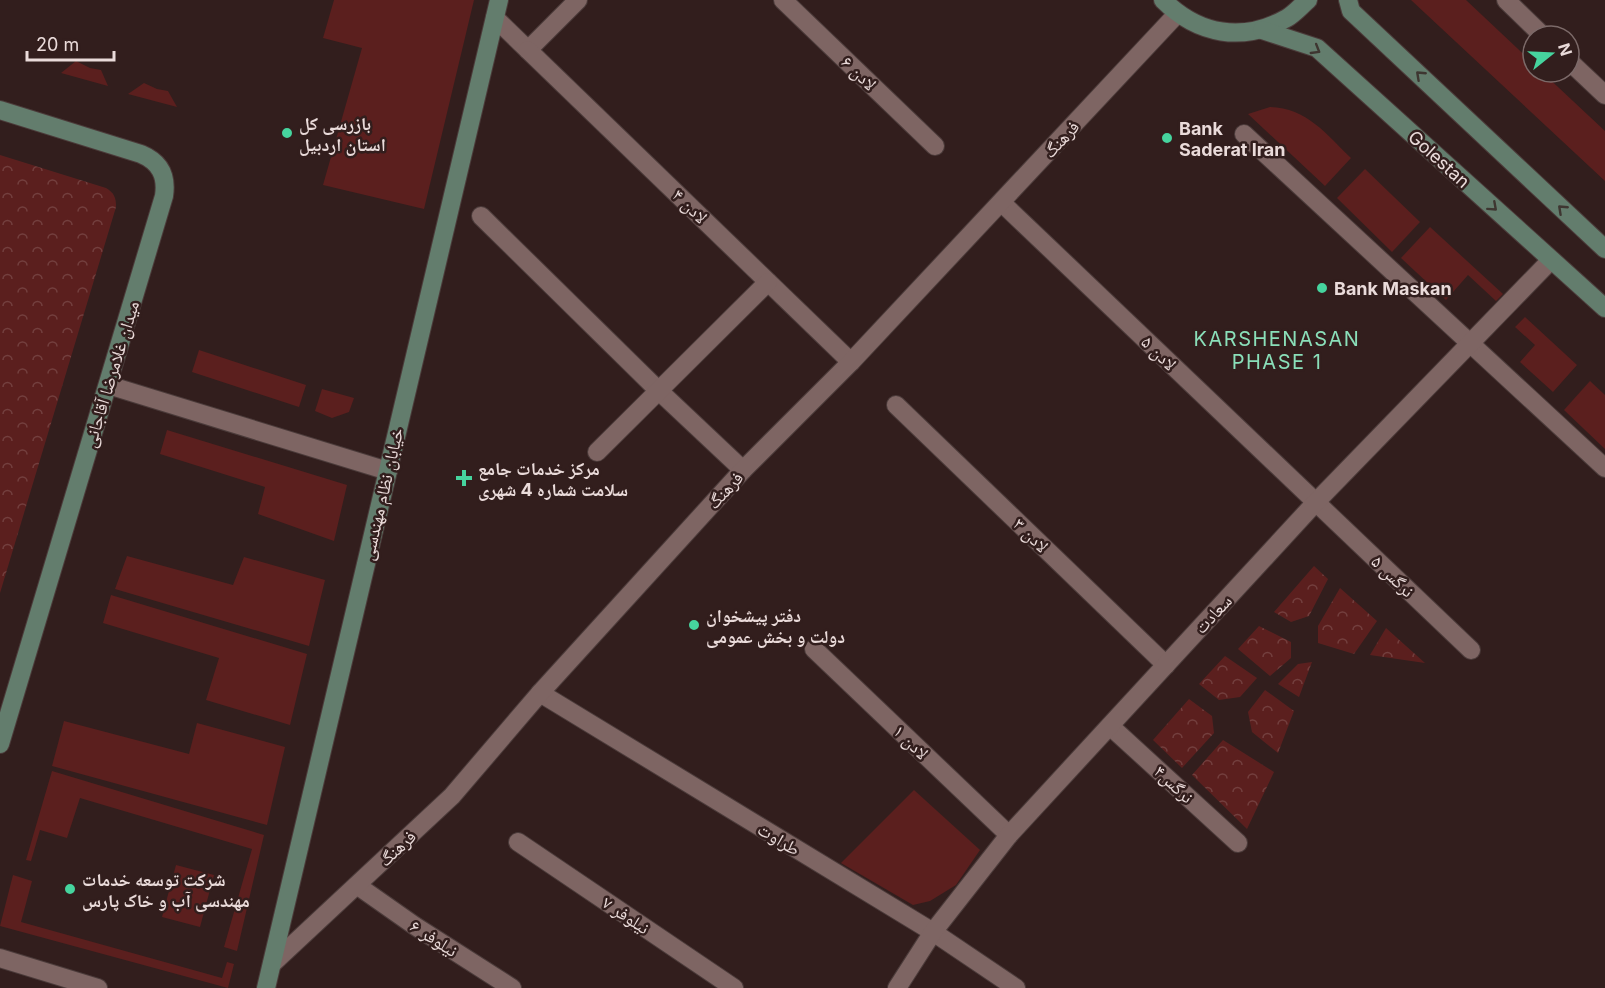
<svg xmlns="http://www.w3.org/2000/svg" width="1605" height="988" font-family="Inter,'Noto Naskh Arabic',sans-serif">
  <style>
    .grass { fill: #5b1f1e }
    .park { fill: url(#park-crowns) }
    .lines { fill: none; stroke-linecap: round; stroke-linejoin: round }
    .street-casing { stroke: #4b3b3a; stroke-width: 20 }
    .secondary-casing { stroke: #4b3b3a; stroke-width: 20 }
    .street { stroke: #7e6563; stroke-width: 18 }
    .secondary { stroke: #637d6d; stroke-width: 18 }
    .oneway { stroke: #3e3631 }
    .poi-dot { fill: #46d49e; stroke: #321e1d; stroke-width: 2 }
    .labels { text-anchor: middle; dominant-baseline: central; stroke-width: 5; stroke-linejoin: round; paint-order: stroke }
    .street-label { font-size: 18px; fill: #eadbda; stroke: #321e1d }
    .poi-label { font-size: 18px; font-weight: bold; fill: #eadbda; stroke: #321e1d; text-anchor: start }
    .neighbourhood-label { font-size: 20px; letter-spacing: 1.5px; fill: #8adfb9; stroke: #321e1d }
  </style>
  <defs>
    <pattern id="park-crowns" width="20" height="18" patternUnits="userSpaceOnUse" patternTransform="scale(1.5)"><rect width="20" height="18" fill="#5b1f1e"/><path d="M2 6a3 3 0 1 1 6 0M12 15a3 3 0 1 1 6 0" fill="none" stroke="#733f3e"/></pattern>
  </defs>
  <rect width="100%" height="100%" fill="#321e1d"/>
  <!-- grass -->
  <g class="grass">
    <path d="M 334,0 L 474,0 L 424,209 L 323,185 L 362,48 L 323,38 Z"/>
    <path d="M 1411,0 L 1466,0 L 1533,63 L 1533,72 L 1542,72 L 1605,131 L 1605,181 Z"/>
    <path d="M 76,61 L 90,68 L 101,70 L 108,86 L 61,73 Z"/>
    <path d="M 144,83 L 157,89 L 168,91 L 177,107 L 128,94 Z"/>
    <path d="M 1270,107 C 1307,108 1326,134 1351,158 L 1325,186 L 1248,114 Z"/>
    <path d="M 1365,169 L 1420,222 L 1392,252 L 1337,198 Z"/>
    <path d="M 1430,227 L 1503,294 L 1496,301 L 1468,275 L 1446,300 L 1401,258 Z"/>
    <path d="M 1525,317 L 1577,365 L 1553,392 L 1520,362 L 1535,345 L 1515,327 Z"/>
    <path d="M 199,350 L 306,385 L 299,407 L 192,372 Z"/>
    <path d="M 1590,381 L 1605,395 L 1605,449 L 1564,410 Z"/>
    <path d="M 322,389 L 354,398 L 349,412 L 332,418 L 315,411 Z"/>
    <path d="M 167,430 L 347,485 L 334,541 L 258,514 L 265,487 L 160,454 Z"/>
    <path d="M 127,556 L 233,585 L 244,557 L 325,580 L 309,646 L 115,589 Z"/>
    <path d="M 111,595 L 307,654 L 290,725 L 206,700 L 219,658 L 103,623 Z"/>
    <path d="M 64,721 L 189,754 L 197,723 L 285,747 L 267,825 L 52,766 Z"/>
    <path d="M 52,771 L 264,835 L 237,951 L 224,947 L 252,849 L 80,798 L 67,838 L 40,830 L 31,861 L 26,860 Z"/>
    <path d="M 914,790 L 980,850 L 956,885 L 930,901 L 913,905 L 841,863 Z"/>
    <path d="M 176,865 L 214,875 L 200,927 L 162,917 Z"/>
    <path d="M 13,875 L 32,881 L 21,922 L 222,978 L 227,962 L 234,964 L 228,988 L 0,926 Z"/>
  </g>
  <!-- park -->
  <g class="park">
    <path d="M 0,155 L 106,188 C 114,193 116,197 116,207 L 0,593 Z"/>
    <path d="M 1314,566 L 1328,579 L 1309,616 L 1291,622 L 1274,612 Z"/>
    <path d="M 1340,588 L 1377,621 L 1354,654 L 1318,643 L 1318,626 Z"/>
    <path d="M 1259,626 L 1291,642 L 1291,658 L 1270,676 L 1238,649 Z"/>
    <path d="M 1386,628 L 1425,663 L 1370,655 Z"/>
    <path d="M 1225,656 L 1257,678 L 1240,697 L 1219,700 L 1199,684 Z"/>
    <path d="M 1312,662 L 1299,697 L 1278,684 L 1298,664 Z"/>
    <path d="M 1265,690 L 1294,711 L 1278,753 L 1252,732 L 1248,712 Z"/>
    <path d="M 1189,699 L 1212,716 L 1214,733 L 1182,768 L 1153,740 Z"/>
    <path d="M 1223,740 L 1274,772 L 1247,829 L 1192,775 Z"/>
  </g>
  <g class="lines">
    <defs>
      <g id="street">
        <path d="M 783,0 L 935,146"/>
        <path d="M 1506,0 L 1543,36"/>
        <path d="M 495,18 L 528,50 L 578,0"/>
        <path d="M 528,50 L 851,362"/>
        <path d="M 1569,61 L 1605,95"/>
        <path d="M 1244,134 L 1605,468"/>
        <path d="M 1002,203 L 1471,650"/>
        <path d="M 481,216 L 658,390 L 743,470"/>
        <path d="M 108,385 L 388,471"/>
        <path d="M 896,405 L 1166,665"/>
        <path d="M 597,452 L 768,282"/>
        <path d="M 814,649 L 1009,835"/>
        <path d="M 540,693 L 933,932 L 1016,988"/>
        <path d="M 1110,726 L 1238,843"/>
        <path d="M 518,842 L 734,988"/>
        <path d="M 358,886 L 415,926 L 512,988"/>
        <path d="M 0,958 L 98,988"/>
        <path d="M 272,964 L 452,796 L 540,693 L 743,470 L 851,362 L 1177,14"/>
        <path d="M 897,988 L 933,932 L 1009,835 L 1316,502 L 1551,260"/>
      </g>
      <g id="secondary">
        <path d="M 1163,0 C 1198,35 1243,43 1287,18 C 1294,14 1301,6 1308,0"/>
        <path d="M 1348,0 L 1351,11 L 1605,249"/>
        <path d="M 1262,30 L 1317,48 L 1605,308"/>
        <path d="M 0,110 L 141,154 C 160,162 167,176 164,196 L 0,744"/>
        <path d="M 266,988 L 499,0"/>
      </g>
    </defs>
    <!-- street casing -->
    <use href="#street" class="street-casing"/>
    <!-- secondary casing -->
    <use href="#secondary" class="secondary-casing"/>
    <!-- street -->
    <use href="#street" class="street"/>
    <!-- secondary -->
    <use href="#secondary" class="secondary"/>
  </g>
  <!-- one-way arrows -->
  <defs><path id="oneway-chevron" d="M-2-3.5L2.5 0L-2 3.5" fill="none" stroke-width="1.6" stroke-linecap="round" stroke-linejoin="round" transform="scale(1.5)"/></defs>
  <g class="oneway">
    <use href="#oneway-chevron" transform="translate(1316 50) rotate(31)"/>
    <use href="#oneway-chevron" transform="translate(1420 75) rotate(-137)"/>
    <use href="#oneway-chevron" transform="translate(1493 207) rotate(42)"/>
    <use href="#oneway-chevron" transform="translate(1562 209) rotate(-137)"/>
  </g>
  <!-- markers -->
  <g class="poi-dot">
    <circle cx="287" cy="133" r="6"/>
    <circle cx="1167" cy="138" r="6"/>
    <circle cx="1322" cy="288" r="6"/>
    <path d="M461 469h6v6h6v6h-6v6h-6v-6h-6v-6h6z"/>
    <circle cx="694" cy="625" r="6"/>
    <circle cx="70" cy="889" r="6"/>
  </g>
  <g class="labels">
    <!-- street labels -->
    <g class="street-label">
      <text transform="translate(859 73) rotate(44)">لادن ۶</text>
      <text transform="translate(1061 139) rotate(-47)">فرهنگ</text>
      <text transform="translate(1439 159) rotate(42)">Golestan</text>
      <text transform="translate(690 206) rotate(44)">لادن ۴</text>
      <text transform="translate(1159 353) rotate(44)">لادن ۵</text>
      <text transform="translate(111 374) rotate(-73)">میدان غلامرضا آقاجانی</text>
      <text transform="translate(725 490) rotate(-47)">فرهنگ</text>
      <text transform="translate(382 494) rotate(-77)">خیابان نظام مهندسی</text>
      <text transform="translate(1031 535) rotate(44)">لادن ۳</text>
      <text transform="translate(1393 576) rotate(44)">نرگس ۵</text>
      <text transform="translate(1213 614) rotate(-47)">سعادت</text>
      <text transform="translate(911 742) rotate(44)">لادن ۱</text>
      <text transform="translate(1174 784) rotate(43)">نرگس۴</text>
      <text transform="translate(779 839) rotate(31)">طراوت</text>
      <text transform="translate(397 848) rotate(-43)">فرهنگ</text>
      <text transform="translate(626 915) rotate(34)">نیلوفر ۷</text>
      <text transform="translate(434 938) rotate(33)">نیلوفر ۶</text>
    </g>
    <!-- poi labels -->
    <g class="poi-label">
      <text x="299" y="123">بازرسی کل<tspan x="299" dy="21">استان اردبیل</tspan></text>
      <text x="1179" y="128">Bank<tspan x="1179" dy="21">Saderat Iran</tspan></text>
      <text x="1334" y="288">Bank Maskan</text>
      <text x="478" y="468">مرکز خدمات جامع<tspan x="478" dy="21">سلامت شماره 4 شهری</tspan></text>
      <text x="706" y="615">دفتر پیشخوان<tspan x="706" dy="21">دولت و بخش عمومی</tspan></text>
      <text x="82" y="879">شرکت توسعه خدمات<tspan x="82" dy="21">مهندسی آب و خاک پارس</tspan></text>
    </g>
    <!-- neighbourhood labels -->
    <g class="neighbourhood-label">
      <text x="1277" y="339">KARSHENASAN<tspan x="1277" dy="23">PHASE 1</tspan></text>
    </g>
  </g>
  <!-- north arrow -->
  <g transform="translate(1551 54) rotate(72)"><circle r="28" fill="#321e1d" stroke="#7c6a69" stroke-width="1.5"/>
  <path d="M0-4.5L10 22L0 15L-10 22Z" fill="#46d49e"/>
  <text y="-9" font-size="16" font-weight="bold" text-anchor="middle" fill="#eadbda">N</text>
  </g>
  <!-- scale -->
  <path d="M27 51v9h87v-9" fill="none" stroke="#eadbda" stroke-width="3"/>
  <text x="36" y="51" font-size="18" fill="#eadbda" stroke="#321e1d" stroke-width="4.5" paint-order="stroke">20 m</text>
</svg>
